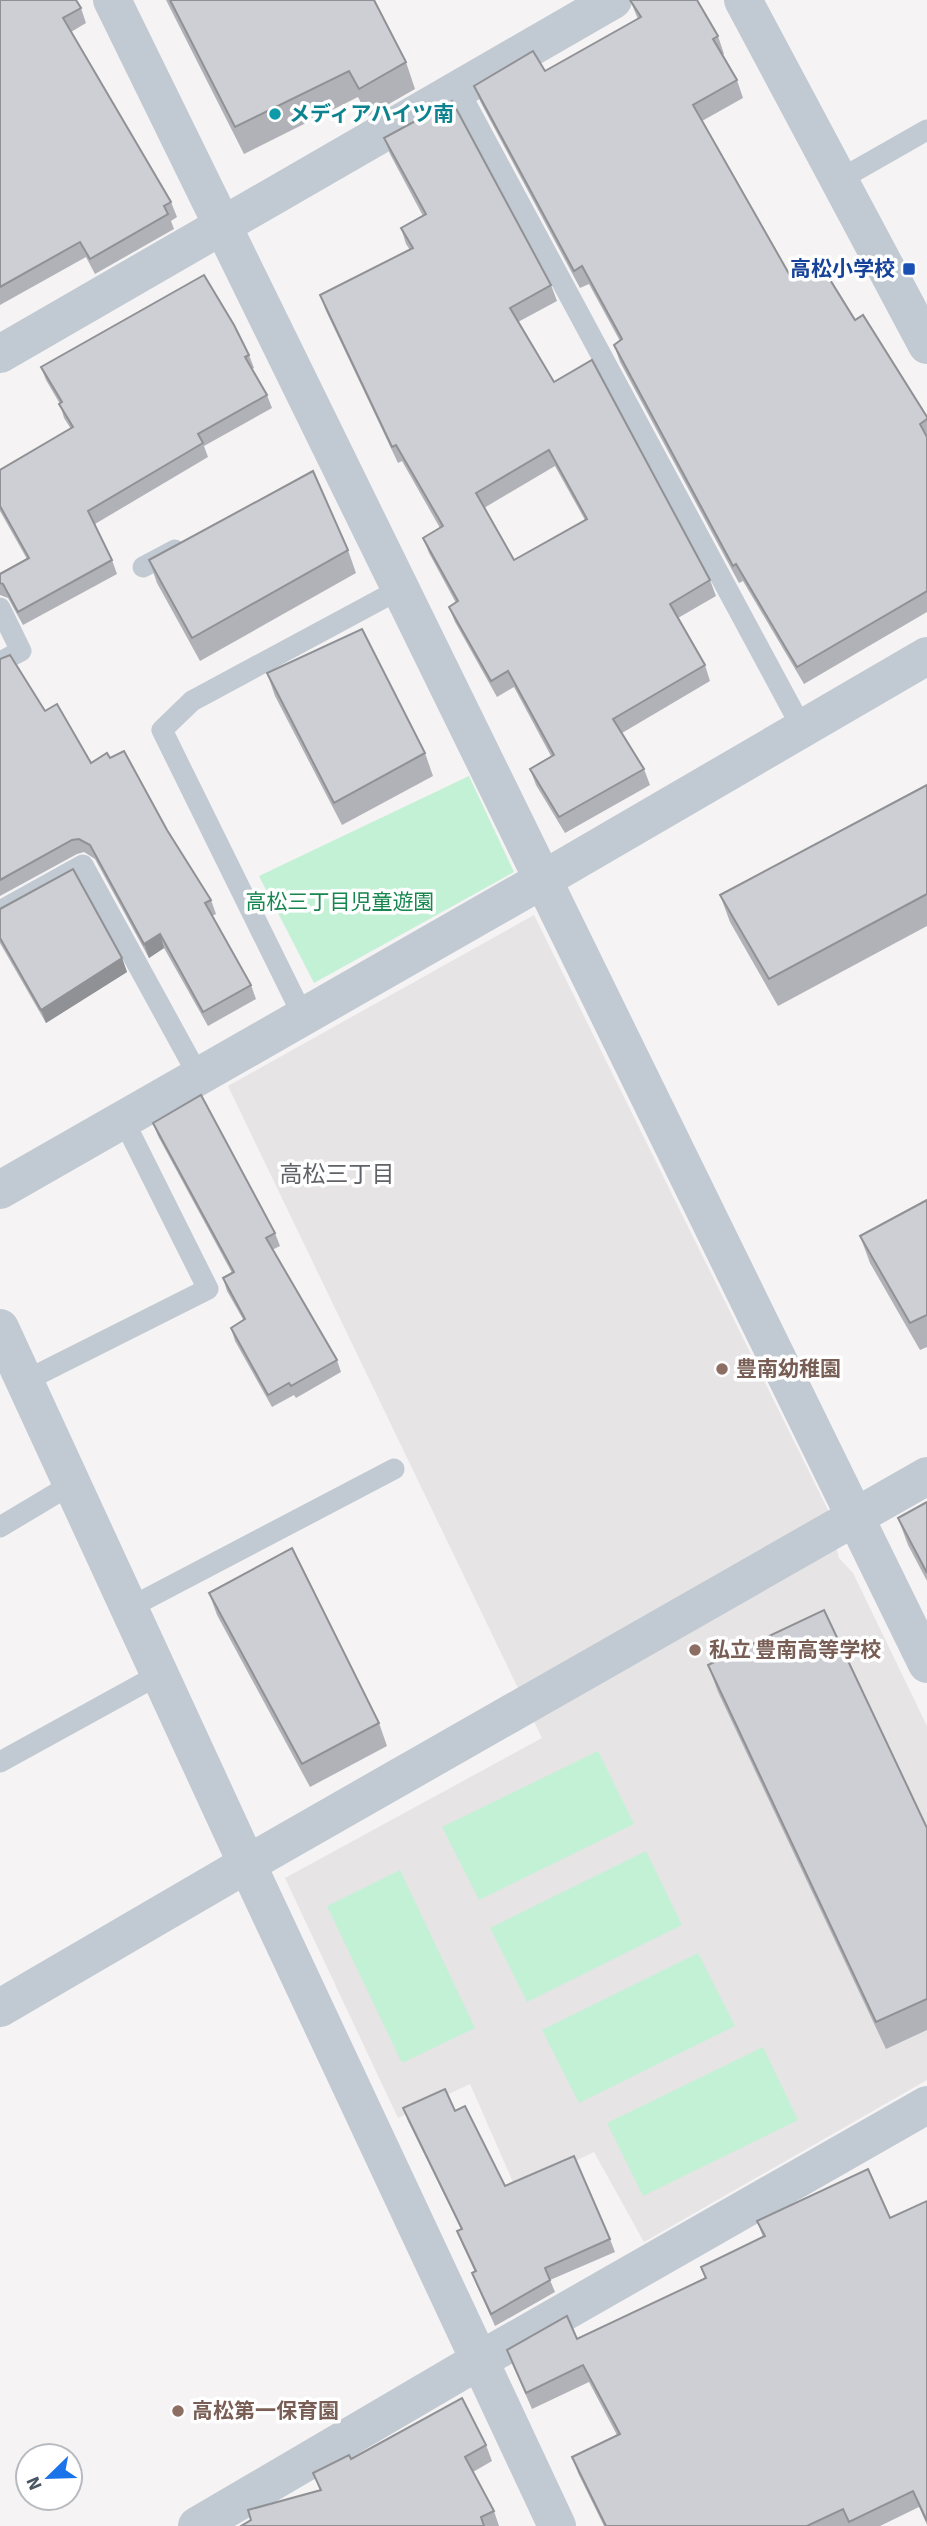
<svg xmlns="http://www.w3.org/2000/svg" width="927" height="2526" font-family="'Source Sans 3','Noto Sans JP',sans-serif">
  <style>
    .education { fill: #e6e4e5 }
    .green { fill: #c3f1d5 }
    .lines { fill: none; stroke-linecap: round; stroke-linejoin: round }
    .service { stroke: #c1cad2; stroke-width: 21 }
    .minor { stroke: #c1cad2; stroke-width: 38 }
    .tertiary { stroke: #c1cad2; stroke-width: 38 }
    .wall { fill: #b0b2b7; fill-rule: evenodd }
    .shaded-wall { fill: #909195 }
    .building { fill: #cdcfd5; stroke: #909195; stroke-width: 2; fill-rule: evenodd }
    .culture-dot { fill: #0f9aa8; stroke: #fff; stroke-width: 2.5 }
    .transit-dot { fill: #1a4fb4; stroke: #fff; stroke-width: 2.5 }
    .education-dot { fill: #8d6e63; stroke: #fff; stroke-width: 2.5 }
    .labels { text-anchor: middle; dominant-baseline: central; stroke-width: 7; stroke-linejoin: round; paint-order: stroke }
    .culture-label { font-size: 21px; font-weight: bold; fill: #0d838f; stroke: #fff; text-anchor: start }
    .transit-label { font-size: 21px; font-weight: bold; fill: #164399; stroke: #fff; text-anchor: end }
    .park-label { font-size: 21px; fill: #17864f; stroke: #fff }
    .education-label { font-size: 21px; font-weight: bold; fill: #785e54; stroke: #fff; text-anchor: start }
    .neighbourhood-label { font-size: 23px; fill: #5f6368; stroke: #fff }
  </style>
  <rect width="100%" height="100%" fill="#f5f3f3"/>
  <!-- education -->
  <path class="education" d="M 534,915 L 828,1510 L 839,1558 L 853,1573 L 927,1726 L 927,2080 L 644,2242 L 594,2152 L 516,2189 L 470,2084 L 398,2118 L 285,1878 L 542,1738 L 228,1086 Z"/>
  <!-- green -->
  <g class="green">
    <path d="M 469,776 L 514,872 L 314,983 L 259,876 Z"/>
    <path d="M 598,1751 L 634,1824 L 479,1900 L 442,1827 Z"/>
    <path d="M 646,1851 L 682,1925 L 527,2002 L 490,1928 Z"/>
    <path d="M 400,1870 L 475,2028 L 402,2063 L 327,1906 Z"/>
    <path d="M 698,1953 L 735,2026 L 579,2103 L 542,2030 Z"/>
    <path d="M 763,2047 L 798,2120 L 643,2196 L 607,2123 Z"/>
  </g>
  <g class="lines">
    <!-- service -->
    <g class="service">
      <path d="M 458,89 L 802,728"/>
      <path d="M 839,180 L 927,130"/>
      <path d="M 143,567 L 175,550"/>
      <path d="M 0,608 L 21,651 L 0,662"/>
      <path d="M 0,911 L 83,865 L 198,1075"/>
      <path d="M 303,1016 L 162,730 L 192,701 L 400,589"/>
      <path d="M 25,1381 L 208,1289 L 123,1119"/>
      <path d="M 0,1527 L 72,1484"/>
      <path d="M 129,1608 L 394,1469"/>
      <path d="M 0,1762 L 160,1674"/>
    </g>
    <!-- minor -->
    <g class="minor">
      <path d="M 112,0 L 927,1664"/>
      <path d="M 0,354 L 613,0"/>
      <path d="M 0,1190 L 544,879 L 927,656"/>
      <path d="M 0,1328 L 247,1864 L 557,2526"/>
      <path d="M 0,2008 L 247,1864 L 927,1476"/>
    </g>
    <!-- tertiary -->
    <g class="tertiary">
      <path d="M 743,0 L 927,345"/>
      <path d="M 197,2526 L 480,2360 L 927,2105"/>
    </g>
  </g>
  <!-- wall -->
  <g class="wall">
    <path d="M 0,0 L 81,8 L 86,23 L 71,32 L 171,202 L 177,217 L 171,221 L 174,229 L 95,274 L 86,257 L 0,305 Z"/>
    <path d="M 166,0 L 374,0 L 406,62 L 415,89 L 368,116 L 358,97 L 244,154 Z"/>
    <path d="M 630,0 L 718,36 L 724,54 L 722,55 L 737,80 L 743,98 L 702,121 L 792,279 L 855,320 L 927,417 L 927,612 L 804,684 L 743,581 L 739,583 L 620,362 L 614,345 L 620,341 L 589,284 L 580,288 L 481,103 L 474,86 L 545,71 L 638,19 Z"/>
    <path d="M 384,138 L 551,285 L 557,301 L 518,322 L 554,382 L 710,580 L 716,596 L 678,618 L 705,665 L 710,681 L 622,733 L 644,769 L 650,785 L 565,833 L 536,785 L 530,769 L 551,756 L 514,687 L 497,697 L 455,622 L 449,607 L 456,603 L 429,553 L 423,538 L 440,528 L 402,461 L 398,463 L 326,311 L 320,295 L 410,250 L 406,244 L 401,228 L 423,216 L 390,154 ZM 555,466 L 585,520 L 514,560 L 484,508 Z"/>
    <path d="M 249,355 L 254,368 L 252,369 L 267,395 L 272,408 L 204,446 L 208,457 L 95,524 L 112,560 L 117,574 L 23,625 L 8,598 L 0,595 L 0,574 L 27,559 L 0,511 L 0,470 L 71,429 L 64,418 L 60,404 L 46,380 L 41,367 Z"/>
    <path d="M 348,550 L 356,573 L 200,661 L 157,583 L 149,560 Z"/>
    <path d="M 0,659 L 91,763 L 110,758 L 167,830 L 211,900 L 216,914 L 212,916 L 251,985 L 256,999 L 208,1026 L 164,948 L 149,958 L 95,859 L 84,852 L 77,854 L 0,896 Z"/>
    <path d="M 267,673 L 425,753 L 433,776 L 342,825 L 275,696 Z"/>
    <path d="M 927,785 L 927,926 L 778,1006 L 730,922 L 720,895 Z"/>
    <path d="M 0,909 L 122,958 L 127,972 L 46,1023 L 0,943 Z"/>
    <path d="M 153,1123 L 275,1233 L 280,1246 L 272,1250 L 337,1360 L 341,1372 L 296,1398 L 294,1395 L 272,1407 L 235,1341 L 231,1328 L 244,1321 L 227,1291 L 223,1278 L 232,1273 L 158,1136 Z"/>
    <path d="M 927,1200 L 927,1347 L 920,1350 L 870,1263 L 860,1236 Z"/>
    <path d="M 927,1502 L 927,1581 L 908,1545 L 898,1518 Z"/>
    <path d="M 209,1593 L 379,1723 L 387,1746 L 310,1787 L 217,1615 Z"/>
    <path d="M 708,1665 L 927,1828 L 927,2030 L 886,2049 L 718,1692 Z"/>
    <path d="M 403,2108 L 455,2111 L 505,2186 L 610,2239 L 615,2252 L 550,2280 L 555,2292 L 495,2326 L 477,2286 L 472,2273 L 475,2272 L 462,2244 L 457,2231 L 461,2229 L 408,2121 Z"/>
    <path d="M 927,2201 L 927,2525 L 919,2507 L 880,2526 L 604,2526 L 578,2473 L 572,2457 L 617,2435 L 589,2382 L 532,2409 L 513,2366 L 507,2350 L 577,2339 L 705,2278 L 701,2267 L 763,2237 L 757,2221 L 890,2218 Z"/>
    <path d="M 486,2445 L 492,2461 L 473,2472 L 494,2511 L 499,2526 L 241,2526 L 320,2490 L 313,2473 L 351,2459 Z"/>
  </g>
  <!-- shaded-wall -->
  <g class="shaded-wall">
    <path d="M 160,934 L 164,948 L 149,958 L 144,944 Z"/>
    <path d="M 122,958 L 127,972 L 46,1023 L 41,1010 Z"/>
  </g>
  <!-- building -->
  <g class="building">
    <path d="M 0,0 L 76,0 L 81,8 L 63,18 L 171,202 L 164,206 L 168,214 L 90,259 L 80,242 L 0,287 Z"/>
    <path d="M 170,0 L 374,0 L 406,62 L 359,89 L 349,71 L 235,127 Z"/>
    <path d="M 630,0 L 697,0 L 718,36 L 713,39 L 737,80 L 693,105 L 792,279 L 819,262 L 855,320 L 863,315 L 927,417 L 927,419 L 920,424 L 927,437 L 927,591 L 797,667 L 736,564 L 733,566 L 614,345 L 622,339 L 582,266 L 574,271 L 474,86 L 533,51 L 545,71 L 641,17 Z"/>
    <path d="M 452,101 L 551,285 L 510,308 L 554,382 L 592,360 L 710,580 L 670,604 L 705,665 L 613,719 L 644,769 L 559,817 L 530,769 L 554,755 L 508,671 L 491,681 L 449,607 L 458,601 L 423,538 L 443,526 L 396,445 L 392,447 L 320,295 L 413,248 L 401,228 L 426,214 L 384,138 ZM 549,450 L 587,519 L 514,560 L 476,493 Z"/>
    <path d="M 204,275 L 234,325 L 249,355 L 245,357 L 267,395 L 198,434 L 203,443 L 88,511 L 112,560 L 18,612 L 3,584 L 0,583 L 0,574 L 29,558 L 0,506 L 0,470 L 73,427 L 59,404 L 62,402 L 41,367 Z"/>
    <path d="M 313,471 L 348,550 L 192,638 L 149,560 Z"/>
    <path d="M 362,629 L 425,753 L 334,803 L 267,673 Z"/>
    <path d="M 10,655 L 45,711 L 57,704 L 91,763 L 107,753 L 110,758 L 124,751 L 167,830 L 211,900 L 205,903 L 251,985 L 203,1012 L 160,934 L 144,944 L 90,845 L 79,839 L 72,840 L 0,880 L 0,659 Z"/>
    <path d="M 927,785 L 927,894 L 769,979 L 720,895 Z"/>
    <path d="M 73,869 L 122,958 L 41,1010 L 0,938 L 0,909 Z"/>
    <path d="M 201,1095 L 275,1233 L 266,1238 L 337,1360 L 291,1386 L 289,1383 L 268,1395 L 231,1328 L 245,1319 L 223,1278 L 234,1272 L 153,1123 Z"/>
    <path d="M 927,1200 L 927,1315 L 910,1323 L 860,1236 Z"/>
    <path d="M 927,1502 L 927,1573 L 898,1518 Z"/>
    <path d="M 292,1548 L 379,1723 L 302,1764 L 209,1593 Z"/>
    <path d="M 824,1610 L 927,1828 L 927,1999 L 876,2022 L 708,1665 Z"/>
    <path d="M 445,2089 L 455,2111 L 465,2106 L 505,2186 L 574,2156 L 610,2239 L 545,2268 L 550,2280 L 491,2314 L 472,2273 L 476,2271 L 457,2231 L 462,2229 L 403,2108 Z"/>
    <path d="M 868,2169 L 890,2218 L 927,2201 L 927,2521 L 913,2491 L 849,2522 L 843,2509 L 807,2526 L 606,2526 L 572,2457 L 620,2434 L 583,2365 L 526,2393 L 507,2350 L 567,2316 L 577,2339 L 706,2278 L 701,2267 L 765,2236 L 757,2221 Z"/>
    <path d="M 462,2398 L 486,2445 L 465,2457 L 494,2511 L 481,2517 L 484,2526 L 241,2526 L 251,2520 L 248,2510 L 321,2490 L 313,2473 L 349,2455 L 351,2459 Z"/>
  </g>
  <!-- markers -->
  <circle class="culture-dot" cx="275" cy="114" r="7"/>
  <rect class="transit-dot" x="902" y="262" width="14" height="14" rx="3.5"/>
  <g class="education-dot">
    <circle cx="722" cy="1369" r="7"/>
    <circle cx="695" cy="1650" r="7"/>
    <circle cx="178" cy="2411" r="7"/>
  </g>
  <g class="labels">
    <!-- culture labels -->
    <g class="culture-label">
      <text x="289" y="114">メディアハイツ南</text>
    </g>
    <!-- transit labels -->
    <g class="transit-label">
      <text x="895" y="269">高松小学校</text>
    </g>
    <!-- park labels -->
    <g class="park-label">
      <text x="340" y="902">高松三丁目児童遊園</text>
    </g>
    <!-- education labels -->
    <g class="education-label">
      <text x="736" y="1369">豊南幼稚園</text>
      <text x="709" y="1650">私立 豊南高等学校</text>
      <text x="192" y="2411">高松第一保育園</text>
    </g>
    <!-- neighbourhood labels -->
    <g class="neighbourhood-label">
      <text x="337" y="1174">高松三丁目</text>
    </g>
  </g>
  <!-- north arrow -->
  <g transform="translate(49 2477) rotate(247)"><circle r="33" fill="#ffffff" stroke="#b7bbc0" stroke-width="2"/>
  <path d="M0-5L12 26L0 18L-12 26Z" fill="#1a73e8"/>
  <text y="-10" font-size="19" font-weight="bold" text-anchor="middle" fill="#4a5661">N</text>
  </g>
</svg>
